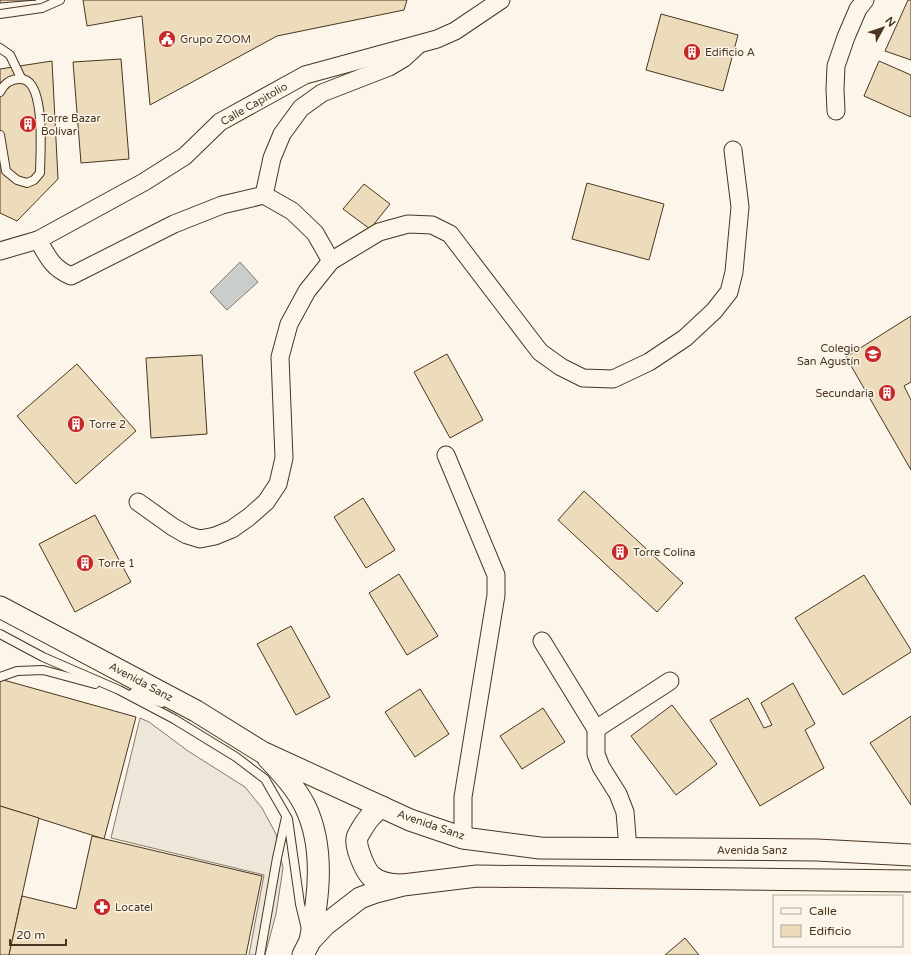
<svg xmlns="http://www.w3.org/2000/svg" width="911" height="955" font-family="'Varela Round',sans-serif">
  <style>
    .parking { fill: #ede7d9; stroke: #887966 }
    .water { fill: #c9cecd; stroke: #887966 }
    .building { fill: #ecdcbc; stroke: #4a3520 }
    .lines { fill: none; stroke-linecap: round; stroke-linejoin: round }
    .service-casing { stroke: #4a3520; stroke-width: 10 }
    .minor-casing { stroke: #4a3520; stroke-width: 19 }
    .tertiary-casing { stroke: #4a3520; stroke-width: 23 }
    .service { stroke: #fbf6e9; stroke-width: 8 }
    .minor { stroke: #fbf6e9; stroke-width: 17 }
    .tertiary { stroke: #fbf6e9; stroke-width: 21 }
    .labels { text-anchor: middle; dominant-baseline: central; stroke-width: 3; stroke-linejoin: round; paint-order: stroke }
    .poi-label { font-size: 11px; fill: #4a3520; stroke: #fbf6e9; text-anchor: start }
    .street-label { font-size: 11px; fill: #4a3520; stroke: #fbf6e9 }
  </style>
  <rect width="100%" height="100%" fill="#fbf6e9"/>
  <!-- parking -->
  <path class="parking" d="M 140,718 L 149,722 L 188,751 L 245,787 L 262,808 L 276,834 L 283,868 L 276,914 L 265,955 L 249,955 L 264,875 L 111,838 Z"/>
  <!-- water -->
  <path class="water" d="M 240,262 L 258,282 L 227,310 L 210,292 Z"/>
  <!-- building -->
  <g class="building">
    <path d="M 0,0 L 36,0 L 0,3 Z"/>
    <path d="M 83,0 L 407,0 L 404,10 L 277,36 L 150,105 L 142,16 L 87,26 Z"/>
    <path d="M 908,0 L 911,0 L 911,60 L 885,51 Z"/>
    <path d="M 661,14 L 738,35 L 723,91 L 646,70 Z"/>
    <path d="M 121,59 L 129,159 L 81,163 L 73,62 Z"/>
    <path d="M 52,61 L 58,179 L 17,221 L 0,213 L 0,69 Z"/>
    <path d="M 879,61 L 911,75 L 911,117 L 864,96 Z"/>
    <path d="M 587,183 L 664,204 L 649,260 L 572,239 Z"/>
    <path d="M 364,184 L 390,204 L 370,229 L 343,209 Z"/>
    <path d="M 911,316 L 911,382 L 904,386 L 911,400 L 911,470 L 846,357 Z"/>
    <path d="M 447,354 L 483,420 L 450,438 L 414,372 Z"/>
    <path d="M 202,355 L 207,434 L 151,438 L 146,358 Z"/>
    <path d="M 77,364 L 136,431 L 76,484 L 17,416 Z"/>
    <path d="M 584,491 L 683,583 L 657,612 L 558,520 Z"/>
    <path d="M 363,498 L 395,550 L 366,568 L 334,517 Z"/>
    <path d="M 95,515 L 131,582 L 75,612 L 39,544 Z"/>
    <path d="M 399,574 L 438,636 L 407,655 L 369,593 Z"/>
    <path d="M 864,575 L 911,650 L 911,652 L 843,695 L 795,618 Z"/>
    <path d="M 291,626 L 330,697 L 296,715 L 257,644 Z"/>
    <path d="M 0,679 L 136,717 L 104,839 L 0,806 Z"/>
    <path d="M 793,683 L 815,724 L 805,730 L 824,768 L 760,806 L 710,720 L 748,698 L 764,728 L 772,725 L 761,703 Z"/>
    <path d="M 420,689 L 449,734 L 415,757 L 385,712 Z"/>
    <path d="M 672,705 L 717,764 L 676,795 L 631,736 Z"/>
    <path d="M 543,708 L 565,742 L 522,769 L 500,736 Z"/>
    <path d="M 911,716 L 911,805 L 870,743 Z"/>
    <path d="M 0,806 L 39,818 L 9,955 L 0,955 Z"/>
    <path d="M 92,836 L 262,876 L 246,955 L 9,955 L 22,896 L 76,909 Z"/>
    <path d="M 685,938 L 699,955 L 665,955 Z"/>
  </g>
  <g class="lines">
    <defs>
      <g id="service">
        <path d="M 0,14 L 42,8 L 60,0"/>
        <path d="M 0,48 L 10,55 L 21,78"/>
        <path d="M 0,92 C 4,84 10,79 19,79 C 47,76 40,156 40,173 L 34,180 L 27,183 L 17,180 L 6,171 L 0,135"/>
        <path d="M 0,634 L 43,657 L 119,690 L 174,719 L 236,757 L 265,779 L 288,819 L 300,904 L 306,929"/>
        <path d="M 0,677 L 17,671 L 43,670 L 95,684"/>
        <path d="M 133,693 L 162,703"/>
        <path d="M 260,955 L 277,858 L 286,817"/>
      </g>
      <g id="minor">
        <path d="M 836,111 L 835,89 L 836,66 L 846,37 L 858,9 L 865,0"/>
        <path d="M 264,195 L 292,211 L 315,233 L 331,261"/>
        <path d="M 38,240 C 48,257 52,268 71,276 L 174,224 L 222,205 L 264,195 L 272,158 L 282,134 L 301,108 L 322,93 L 389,67 L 404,58 L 417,46"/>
        <path d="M 0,251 L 38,240 L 144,182 L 185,156 L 220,122 L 305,75 L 437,39 L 455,31 L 501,0"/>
        <path d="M 446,455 L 496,575 L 496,595 L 463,797 L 463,838"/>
        <path d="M 138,502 L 173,527 L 187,535 L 200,539 L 215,536 L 232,529 L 249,517 L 266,502 L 278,484 L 284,458 L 280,357 L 289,324 L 307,291 L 331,261 L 379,232 L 408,224 L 432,225 L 450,234 L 540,352 L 561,367 L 583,378 L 613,379 L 649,362 L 685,338 L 714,311 L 729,292 L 734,272 L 740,207 L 733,150"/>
        <path d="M 542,641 L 596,729 L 596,754 L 601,767 L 618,794 L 625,812 L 628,849"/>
        <path d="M 596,729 L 670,681"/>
      </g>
      <g id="tertiary">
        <path d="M 0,607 L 196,711 L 262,752 L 410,820 L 463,838 L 540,848 L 817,850 L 911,855"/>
        <path d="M 268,758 C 282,773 296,788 305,806 C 325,847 319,897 310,941"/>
        <path d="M 382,807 C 372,813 367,820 361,830 C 360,832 357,836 357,838 C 355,847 365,870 371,876 C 379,883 390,885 401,885"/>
        <path d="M 303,955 L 310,941 L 325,925 L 360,898 L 376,892 L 403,885 L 477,876 L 911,881"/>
      </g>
    </defs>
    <!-- service casing -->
    <use href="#service" class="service-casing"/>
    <!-- minor casing -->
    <use href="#minor" class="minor-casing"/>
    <!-- tertiary casing -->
    <use href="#tertiary" class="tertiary-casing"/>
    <!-- service -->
    <use href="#service" class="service"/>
    <!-- minor -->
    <use href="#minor" class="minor"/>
    <!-- tertiary -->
    <use href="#tertiary" class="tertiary"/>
  </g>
  <!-- icons -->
  <defs>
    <symbol id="civic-disc" viewBox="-11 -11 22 22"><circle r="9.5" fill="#c62828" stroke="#fbf6e9"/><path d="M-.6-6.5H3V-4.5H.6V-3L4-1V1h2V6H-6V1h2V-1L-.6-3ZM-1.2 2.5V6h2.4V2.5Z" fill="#fff"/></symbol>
    <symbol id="building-disc" viewBox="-11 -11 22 22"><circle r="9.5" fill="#c62828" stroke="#fbf6e9"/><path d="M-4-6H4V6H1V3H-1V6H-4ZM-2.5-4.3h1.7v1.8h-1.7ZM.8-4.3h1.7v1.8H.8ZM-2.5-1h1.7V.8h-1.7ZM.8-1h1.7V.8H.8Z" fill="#fff"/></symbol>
    <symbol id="school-disc" viewBox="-11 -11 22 22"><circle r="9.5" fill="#c62828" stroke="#fbf6e9"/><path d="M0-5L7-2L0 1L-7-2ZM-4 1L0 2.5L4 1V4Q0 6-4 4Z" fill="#fff"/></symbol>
    <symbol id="pharmacy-disc" viewBox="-11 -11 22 22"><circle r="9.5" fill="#c62828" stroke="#fbf6e9"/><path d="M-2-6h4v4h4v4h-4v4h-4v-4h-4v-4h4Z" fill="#fff"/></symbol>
  </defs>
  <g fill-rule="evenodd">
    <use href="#civic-disc" x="157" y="29" width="20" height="20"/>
    <use href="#building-disc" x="682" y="42" width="20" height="20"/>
    <use href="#building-disc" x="18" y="114" width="20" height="20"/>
    <use href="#school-disc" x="863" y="344" width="20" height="20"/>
    <use href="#building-disc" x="877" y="383" width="20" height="20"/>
    <use href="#building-disc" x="66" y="414" width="20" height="20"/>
    <use href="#building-disc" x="610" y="542" width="20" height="20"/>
    <use href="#building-disc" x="75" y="553" width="20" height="20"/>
    <use href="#pharmacy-disc" x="92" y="897" width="20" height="20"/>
  </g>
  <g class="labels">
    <!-- poi labels -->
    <g class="poi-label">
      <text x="180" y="39">Grupo ZOOM</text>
      <text x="705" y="52">Edificio A</text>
      <text x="41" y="118">Torre Bazar<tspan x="41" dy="13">Bolívar</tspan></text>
      <text x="860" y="348" text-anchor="end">Colegio<tspan x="860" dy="13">San Agustín</tspan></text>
      <text x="874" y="393" text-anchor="end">Secundaria</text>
      <text x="89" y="424">Torre 2</text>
      <text x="633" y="552">Torre Colina</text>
      <text x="98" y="563">Torre 1</text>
      <text x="115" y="907">Locatel</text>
    </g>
    <!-- street labels -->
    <g class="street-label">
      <text transform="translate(254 104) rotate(-30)">Calle Capitolio</text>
      <text transform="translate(141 682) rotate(28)">Avenida Sanz</text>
      <text transform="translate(431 825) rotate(19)">Avenida Sanz</text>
      <text x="752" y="850">Avenida Sanz</text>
    </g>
  </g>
  <!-- legend -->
  <rect x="773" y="895" width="130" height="52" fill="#fbf6e9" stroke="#b4a999"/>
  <rect x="781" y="908" width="20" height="6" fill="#fbf6e9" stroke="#b4a999"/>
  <text x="809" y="915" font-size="12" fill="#4a3520">Calle</text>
  <rect x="781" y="925" width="20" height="12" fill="#ecdcbc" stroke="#b4a999"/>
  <text x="809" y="935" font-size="12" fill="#4a3520">Edificio</text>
  <!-- north arrow -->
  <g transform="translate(883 28) rotate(50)" stroke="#fbf6e9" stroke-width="3" paint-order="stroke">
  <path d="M0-3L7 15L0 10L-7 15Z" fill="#4a3520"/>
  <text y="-6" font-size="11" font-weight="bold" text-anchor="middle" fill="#4a3520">N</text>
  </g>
  <!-- scale -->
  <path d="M10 939v6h56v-6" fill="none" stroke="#4a3520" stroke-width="2"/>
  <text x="16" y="939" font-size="12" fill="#4a3520" stroke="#fbf6e9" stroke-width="3" paint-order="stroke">20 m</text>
</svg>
